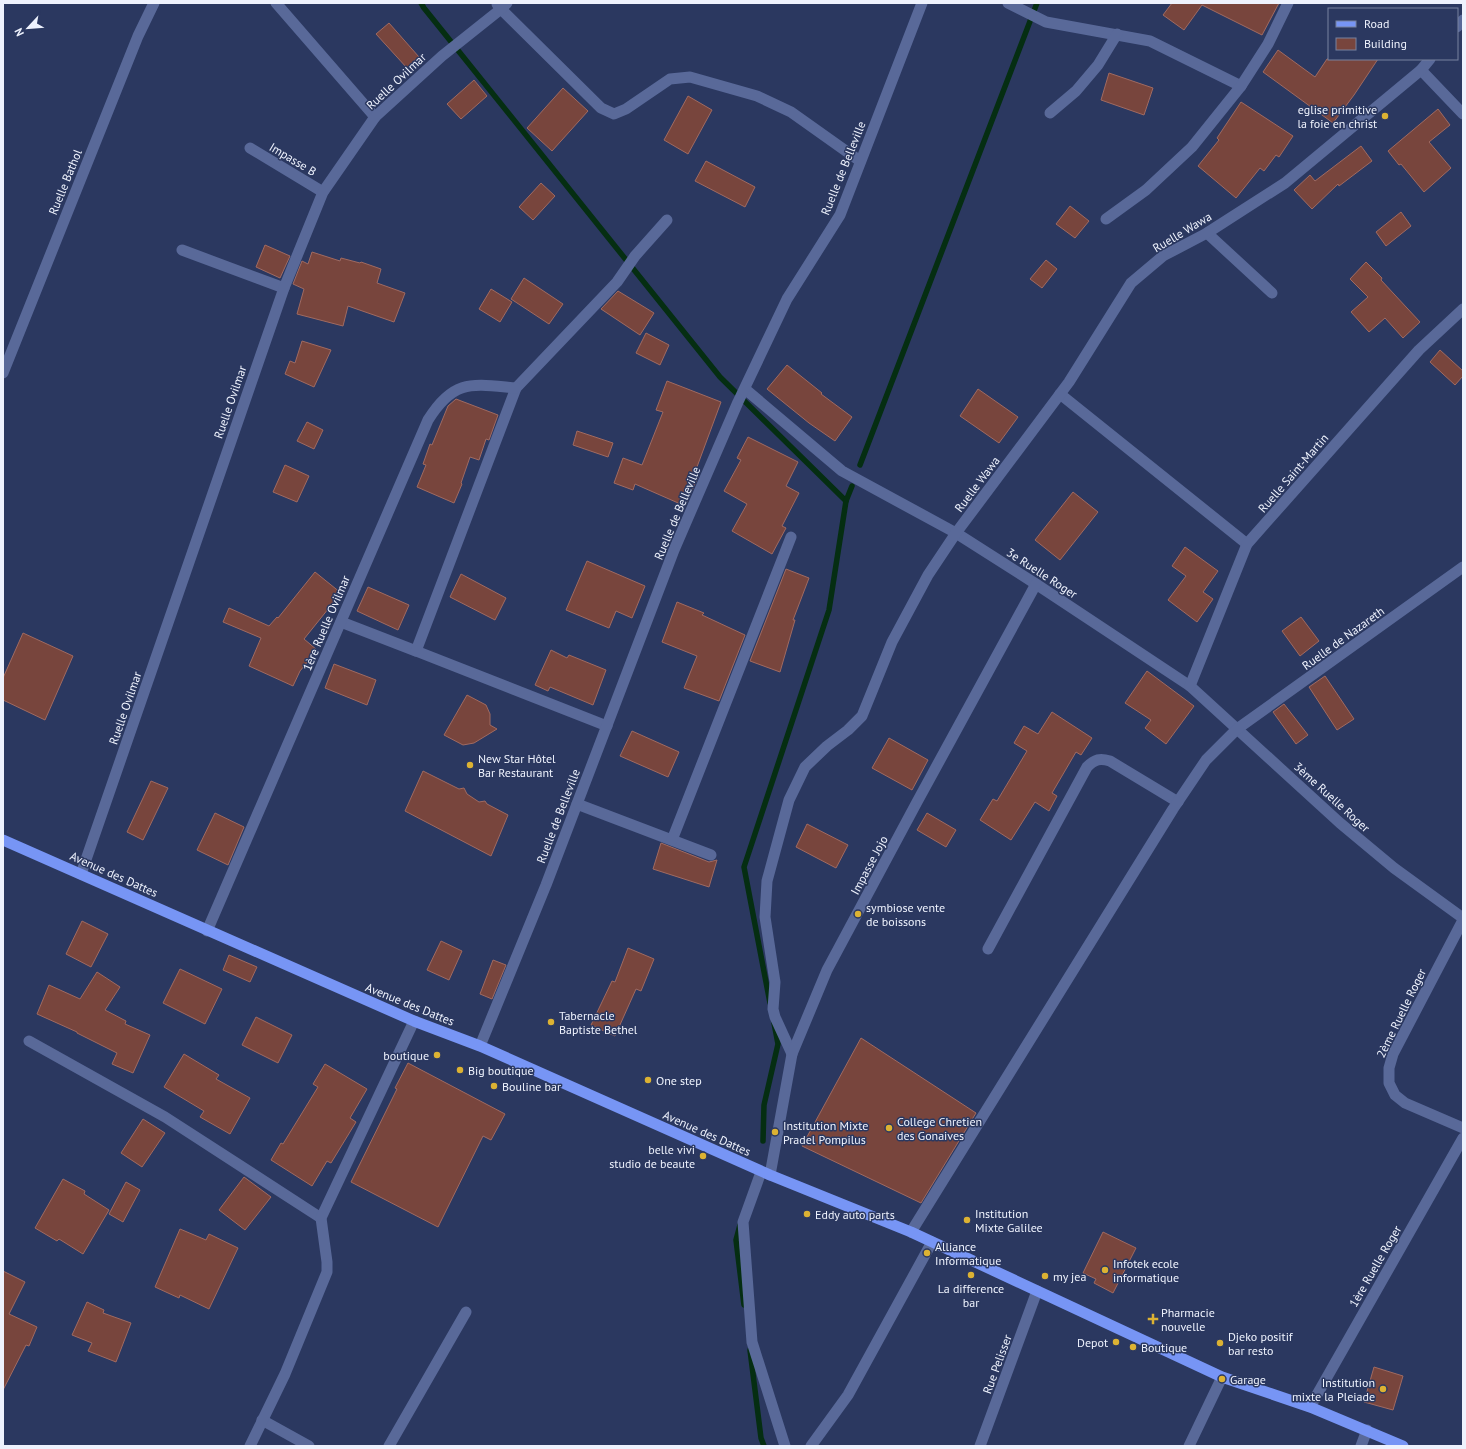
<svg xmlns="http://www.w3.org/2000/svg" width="1466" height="1449" font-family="'PT Sans',sans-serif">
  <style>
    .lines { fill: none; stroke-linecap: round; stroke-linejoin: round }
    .stream { stroke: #052e12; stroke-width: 5.5 }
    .building { fill: #78453d; stroke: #a06a61 }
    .minor { stroke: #596999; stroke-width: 11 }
    .primary { stroke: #7795f5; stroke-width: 11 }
    .poi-dot { fill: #dcb233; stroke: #2b3860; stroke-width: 1.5 }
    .labels { text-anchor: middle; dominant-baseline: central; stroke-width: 3; stroke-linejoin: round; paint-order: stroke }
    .street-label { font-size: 12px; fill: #eef2fd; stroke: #2b3860 }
    .poi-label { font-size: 12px; fill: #eef2fd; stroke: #2b3860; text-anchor: start }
  </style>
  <rect width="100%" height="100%" fill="#2b3860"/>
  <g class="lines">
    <!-- stream -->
    <g class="stream">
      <path d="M 421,3 L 424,8 L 720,377 L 846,501"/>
      <path d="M 860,465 L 1037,3"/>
      <path d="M 770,1003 L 744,867 L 829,610 L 846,501 L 852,486"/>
      <path d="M 763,1141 L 764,1105 L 778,1044 L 774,1023"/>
      <path d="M 740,1225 L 736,1240 L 744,1305"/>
      <path d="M 750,1350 L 761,1438 L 764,1446"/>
    </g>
  </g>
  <!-- building -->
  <g class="building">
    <path d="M 1172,3 L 1279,3 L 1262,35 L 1202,5 L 1184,30 L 1163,15 Z"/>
    <path d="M 389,23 L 419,57 L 407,68 L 376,34 Z"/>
    <path d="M 1278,50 L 1315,77 L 1327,59 L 1378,59 L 1354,95 L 1333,123 L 1263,72 Z"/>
    <path d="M 1109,73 L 1153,88 L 1144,115 L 1101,100 Z"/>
    <path d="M 474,80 L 487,96 L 461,119 L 447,104 Z"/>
    <path d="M 563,88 L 588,111 L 552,151 L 527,128 Z"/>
    <path d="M 688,96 L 712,110 L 688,154 L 664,140 Z"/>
    <path d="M 1241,102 L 1293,136 L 1279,157 L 1276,155 L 1264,171 L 1260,168 L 1236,198 L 1198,166 L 1219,140 L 1217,138 Z"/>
    <path d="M 1438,109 L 1450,125 L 1429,142 L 1451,168 L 1424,192 L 1401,164 L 1399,165 L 1388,151 Z"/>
    <path d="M 1361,146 L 1372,161 L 1339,186 L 1338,184 L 1312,209 L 1294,190 L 1310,175 L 1315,181 Z"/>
    <path d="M 706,161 L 755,187 L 745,207 L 695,181 Z"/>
    <path d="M 541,183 L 555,196 L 533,220 L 519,207 Z"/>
    <path d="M 1070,206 L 1089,221 L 1075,238 L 1056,224 Z"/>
    <path d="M 1401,212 L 1411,226 L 1386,246 L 1376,232 Z"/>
    <path d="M 265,245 L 290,256 L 280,278 L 256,267 Z"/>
    <path d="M 312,252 L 340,261 L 341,258 L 360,263 L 361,262 L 381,269 L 377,283 L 405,293 L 394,322 L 348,306 L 343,326 L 297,314 L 304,289 L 293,284 L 302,261 L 308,264 Z"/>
    <path d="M 1046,260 L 1057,269 L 1042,288 L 1030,279 Z"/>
    <path d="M 1366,262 L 1382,278 L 1381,280 L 1420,322 L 1403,338 L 1385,318 L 1369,332 L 1351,312 L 1368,297 L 1350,279 Z"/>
    <path d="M 524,278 L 563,304 L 549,324 L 511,299 Z"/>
    <path d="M 491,289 L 512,302 L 500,322 L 479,309 Z"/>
    <path d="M 618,291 L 654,313 L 640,335 L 601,309 Z"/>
    <path d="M 646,333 L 669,345 L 660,365 L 636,353 Z"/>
    <path d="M 302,341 L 331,350 L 314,387 L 285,374 L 290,361 L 295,363 Z"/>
    <path d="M 1440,350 L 1463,371 L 1463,376 L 1455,385 L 1430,362 Z"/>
    <path d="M 787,365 L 822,393 L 821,394 L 852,417 L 835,441 L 809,423 L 767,389 Z"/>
    <path d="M 667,381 L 721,402 L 694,475 L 698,477 L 685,506 L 635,484 L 633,490 L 614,483 L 623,458 L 642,465 L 663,412 L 656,410 Z"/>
    <path d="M 978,389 L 1018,417 L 999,443 L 960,416 Z"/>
    <path d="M 456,399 L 498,415 L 489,440 L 486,439 L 479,460 L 470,457 L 461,483 L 462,484 L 454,503 L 417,487 L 426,465 L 423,464 L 430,444 L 432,445 L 448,406 Z"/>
    <path d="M 307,422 L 323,430 L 314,449 L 297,441 Z"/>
    <path d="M 577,431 L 613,443 L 608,457 L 573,445 Z"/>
    <path d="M 748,437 L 798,462 L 786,486 L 799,493 L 782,526 L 786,528 L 772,554 L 732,531 L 747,504 L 724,491 L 741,460 L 737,458 Z"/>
    <path d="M 285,465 L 309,476 L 297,502 L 273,492 Z"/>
    <path d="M 1073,492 L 1098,512 L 1060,560 L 1035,540 Z"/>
    <path d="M 1185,547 L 1218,571 L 1203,592 L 1213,599 L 1197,622 L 1168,600 L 1186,576 L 1172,566 Z"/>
    <path d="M 587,561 L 645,586 L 632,618 L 616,611 L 609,628 L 566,610 Z"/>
    <path d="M 786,569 L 809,578 L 793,620 L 795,620 L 780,672 L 750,661 Z"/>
    <path d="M 315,572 L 341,593 L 304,639 L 317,650 L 300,671 L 293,686 L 249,666 L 261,638 L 223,622 L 229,608 L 269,626 L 277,617 L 278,618 Z"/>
    <path d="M 461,574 L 506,598 L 495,620 L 450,597 Z"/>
    <path d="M 368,587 L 409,605 L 398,630 L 357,611 Z"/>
    <path d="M 677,602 L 704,613 L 702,615 L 745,635 L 719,701 L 684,688 L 697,656 L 662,642 Z"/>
    <path d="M 1301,617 L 1319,641 L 1300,656 L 1282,631 Z"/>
    <path d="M 23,633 L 73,656 L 45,720 L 3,700 L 3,678 Z"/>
    <path d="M 551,650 L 567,658 L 569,655 L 606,670 L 593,705 L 550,687 L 548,691 L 535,685 Z"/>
    <path d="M 334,664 L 376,680 L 367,705 L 325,688 Z"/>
    <path d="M 1147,671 L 1194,706 L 1166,744 L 1145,728 L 1151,720 L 1125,703 Z"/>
    <path d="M 1325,676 L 1354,719 L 1337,730 L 1309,687 Z"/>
    <path d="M 467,695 L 486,705 L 490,714 L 490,725 L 497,729 L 474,743 L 463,745 L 444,735 Z"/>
    <path d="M 1284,704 L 1308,735 L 1296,744 L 1273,712 Z"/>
    <path d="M 1052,712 L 1092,738 L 1081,755 L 1076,752 L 1052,793 L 1057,796 L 1049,811 L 1035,802 L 1011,840 L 980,820 L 993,799 L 997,801 L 1027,751 L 1014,743 L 1024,726 L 1038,734 Z"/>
    <path d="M 632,731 L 679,752 L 668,777 L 620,756 Z"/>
    <path d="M 889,738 L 928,760 L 912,790 L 872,768 Z"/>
    <path d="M 423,771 L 459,789 L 464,788 L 467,794 L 479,802 L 485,801 L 487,804 L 508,815 L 491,856 L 405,811 Z"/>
    <path d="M 151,781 L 168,788 L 143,840 L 127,832 Z"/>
    <path d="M 215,813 L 244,827 L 228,865 L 197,850 Z"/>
    <path d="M 927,813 L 956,830 L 946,847 L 917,830 Z"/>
    <path d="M 807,824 L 848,845 L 836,868 L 796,847 Z"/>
    <path d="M 661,843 L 709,862 L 717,860 L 709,887 L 653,869 Z"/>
    <path d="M 82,921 L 108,934 L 91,967 L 66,954 Z"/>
    <path d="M 441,941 L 462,951 L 449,980 L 427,970 Z"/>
    <path d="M 628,948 L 654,959 L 641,991 L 636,989 L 615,1036 L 591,1025 L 612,981 L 615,982 Z"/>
    <path d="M 229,955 L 257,967 L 250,982 L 223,970 Z"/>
    <path d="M 493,960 L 506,965 L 492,999 L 480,994 Z"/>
    <path d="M 180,969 L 222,989 L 205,1024 L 163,1003 Z"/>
    <path d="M 97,972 L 120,987 L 105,1010 L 126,1021 L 125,1024 L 150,1035 L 133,1073 L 112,1064 L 117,1053 L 77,1033 L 77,1032 L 37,1014 L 49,985 L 80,999 Z"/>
    <path d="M 256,1017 L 292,1035 L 278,1063 L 242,1045 Z"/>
    <path d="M 861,1038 L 976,1113 L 921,1203 L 802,1146 Z"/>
    <path d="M 184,1054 L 219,1075 L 216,1079 L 250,1098 L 230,1134 L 200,1117 L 204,1111 L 164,1087 Z"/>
    <path d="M 408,1063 L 505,1114 L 491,1140 L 483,1136 L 438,1227 L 351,1182 L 397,1089 L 395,1088 Z"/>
    <path d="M 325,1064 L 367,1089 L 350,1118 L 356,1122 L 331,1163 L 327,1161 L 312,1186 L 271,1160 L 281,1143 L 283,1144 L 318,1087 L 313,1084 Z"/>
    <path d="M 143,1119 L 165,1133 L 142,1167 L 121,1153 Z"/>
    <path d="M 244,1177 L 271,1197 L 245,1230 L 219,1210 Z"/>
    <path d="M 63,1179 L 85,1191 L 84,1194 L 109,1210 L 83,1254 L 59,1239 L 57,1241 L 35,1228 Z"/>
    <path d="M 126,1182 L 140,1190 L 123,1222 L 109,1214 Z"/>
    <path d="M 180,1229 L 206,1240 L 209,1234 L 238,1248 L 209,1309 L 180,1295 L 179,1298 L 155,1287 Z"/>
    <path d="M 1103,1232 L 1136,1248 L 1113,1293 L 1094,1283 L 1096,1279 L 1083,1273 Z"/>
    <path d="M 3,1271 L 25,1282 L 9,1314 L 37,1327 L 29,1346 L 26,1345 L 3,1390 Z"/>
    <path d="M 87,1302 L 104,1310 L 103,1313 L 131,1323 L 116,1362 L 88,1351 L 92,1343 L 72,1335 Z"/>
    <path d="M 1374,1367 L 1403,1376 L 1393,1410 L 1364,1402 Z"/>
  </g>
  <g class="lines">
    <!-- minor -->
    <g class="minor">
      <path d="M 276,3 L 375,117"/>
      <path d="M 1008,3 L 1046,22 L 1150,41 L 1241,86"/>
      <path d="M 497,4 L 501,9 L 601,108 L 614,114 L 626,109 L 670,79 L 690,77 L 757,96 L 791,112 L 860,161"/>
      <path d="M 1457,27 L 1463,20"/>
      <path d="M 1421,70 L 1463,114"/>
      <path d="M 1050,113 L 1076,91 L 1098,65 L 1117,34"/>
      <path d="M 250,148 L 323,192"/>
      <path d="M 1106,219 L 1146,190 L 1192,147 L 1241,86 L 1268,44 L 1288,3"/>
      <path d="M 1207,233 L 1272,293"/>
      <path d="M 182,250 L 284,288"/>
      <path d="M 3,373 L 138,36 L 154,3"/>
      <path d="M 745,389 L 842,471 L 956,533 L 1036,584 L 1190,686 L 1340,823 L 1394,868 L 1463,918"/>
      <path d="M 1060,394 L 1247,544"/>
      <path d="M 341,622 L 416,651"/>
      <path d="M 1190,686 L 1247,544 L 1419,350 L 1463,309"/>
      <path d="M 607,726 L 416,651 L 516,388 L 617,282 L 635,256 L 667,220"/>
      <path d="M 577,804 L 711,855"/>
      <path d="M 672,840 L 791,537"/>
      <path d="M 81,874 L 284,288 L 323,192 L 375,117 L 442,56 L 501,9 L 507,3"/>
      <path d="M 1463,920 L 1393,1054 L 1389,1068 L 1389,1083 L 1395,1095 L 1405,1103 L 1463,1128"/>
      <path d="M 207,931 L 428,420 C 454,378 473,384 516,388"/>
      <path d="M 988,949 L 1087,767 C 1095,759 1100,758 1110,761 L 1178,802"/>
      <path d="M 29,1041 L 165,1117 L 321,1218"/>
      <path d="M 480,1046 L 546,885 L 674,550 L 738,402 L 787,299 L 840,215 L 922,3"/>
      <path d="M 792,1054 L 775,1017 L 773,1009 L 775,982 L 765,917 L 767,881 L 789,800 L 805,767 L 827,746 L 848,730 L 862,716 L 892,642 L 928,575 L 956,533 L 1069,382 L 1131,283 L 1163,256 L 1207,233 L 1285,183 L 1421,70 L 1430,59"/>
      <path d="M 761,1172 L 743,1222 L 752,1342 L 785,1446"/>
      <path d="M 770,1175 L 792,1054 L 827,970 L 917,802 L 1036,584"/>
      <path d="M 911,1232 L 1173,809 L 1206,760 L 1237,729 L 1463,567"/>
      <path d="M 1310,1407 L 1463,1138"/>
      <path d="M 262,1420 L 309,1446"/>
      <path d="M 250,1446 L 285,1374 L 327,1272 L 327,1262 L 321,1218 L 414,1021"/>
      <path d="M 389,1446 L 466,1312"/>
      <path d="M 811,1446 L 848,1395 L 932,1242"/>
      <path d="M 980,1446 L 1037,1291"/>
      <path d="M 1189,1446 L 1222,1377"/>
      <path d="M 1361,1446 L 1367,1430"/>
    </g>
    <!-- primary -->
    <path class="primary" d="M 3,840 L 414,1021 L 480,1046 L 770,1175 L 911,1232 L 1222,1377 L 1310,1407 L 1403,1446"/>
  </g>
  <!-- markers -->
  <g class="poi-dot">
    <circle cx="1385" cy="116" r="4"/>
    <circle cx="470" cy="765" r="4"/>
    <circle cx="858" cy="914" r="4"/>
    <circle cx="551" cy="1022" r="4"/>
    <circle cx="437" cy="1055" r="4"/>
    <circle cx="460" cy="1070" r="4"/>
    <circle cx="648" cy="1080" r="4"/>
    <circle cx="494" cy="1086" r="4"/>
    <circle cx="889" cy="1128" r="4"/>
    <circle cx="775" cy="1132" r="4"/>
    <circle cx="703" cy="1156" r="4"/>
    <circle cx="807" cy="1214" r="4"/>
    <circle cx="967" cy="1220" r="4"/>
    <circle cx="927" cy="1253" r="4"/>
    <circle cx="1105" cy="1270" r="4"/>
    <circle cx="971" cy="1275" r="4"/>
    <circle cx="1045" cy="1276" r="4"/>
    <path d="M1151 1313h4v4h4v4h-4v4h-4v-4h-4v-4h4z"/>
    <circle cx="1116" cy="1342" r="4"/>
    <circle cx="1220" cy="1343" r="4"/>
    <circle cx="1133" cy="1347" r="4"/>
    <circle cx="1222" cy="1379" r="4"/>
    <circle cx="1383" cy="1389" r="4"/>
  </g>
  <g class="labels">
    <!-- street labels -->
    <g class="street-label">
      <text transform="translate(396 81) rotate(-43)">Ruelle Ovilmar</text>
      <text transform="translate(293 159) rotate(31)">Impasse B</text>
      <text transform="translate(843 168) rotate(-68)">Ruelle de Belleville</text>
      <text transform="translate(65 182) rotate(-68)">Ruelle Bathol</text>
      <text transform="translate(1182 232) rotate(-31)">Ruelle Wawa</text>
      <text transform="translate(230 402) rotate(-71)">Ruelle Ovilmar</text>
      <text transform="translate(1293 473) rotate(-49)">Ruelle Saint-Martin</text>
      <text transform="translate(977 484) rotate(-53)">Ruelle Wawa</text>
      <text transform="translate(677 513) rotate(-67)">Ruelle de Belleville</text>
      <text transform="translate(1042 573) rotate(33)">3e Ruelle Roger</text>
      <text transform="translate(326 623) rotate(-67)">1ère Ruelle Ovilmar</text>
      <text transform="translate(1343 638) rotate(-36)">Ruelle de Nazareth</text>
      <text transform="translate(125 708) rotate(-71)">Ruelle Ovilmar</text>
      <text transform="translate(1332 797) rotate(42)">3ème Ruelle Roger</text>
      <text transform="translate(558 816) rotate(-69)">Ruelle de Belleville</text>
      <text transform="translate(869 865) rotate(-62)">Impasse Jojo</text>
      <text transform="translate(114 874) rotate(24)">Avenue des Dattes</text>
      <text transform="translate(410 1004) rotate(22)">Avenue des Dattes</text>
      <text transform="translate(1401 1013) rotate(-64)">2ème Ruelle Roger</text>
      <text transform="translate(707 1133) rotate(24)">Avenue des Dattes</text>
      <text transform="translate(1375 1266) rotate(-60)">1ère Ruelle Roger</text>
      <text transform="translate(997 1364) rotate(-70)">Rue Pelisser</text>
    </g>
    <!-- poi labels -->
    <g class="poi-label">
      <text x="1377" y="109" text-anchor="end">eglise primitive<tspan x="1377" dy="14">la foie en christ</tspan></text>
      <text x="478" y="758">New Star Hôtel<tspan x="478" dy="14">Bar Restaurant</tspan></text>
      <text x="866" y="907">symbiose vente<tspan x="866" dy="14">de boissons</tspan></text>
      <text x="559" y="1015">Tabernacle<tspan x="559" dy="14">Baptiste Bethel</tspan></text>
      <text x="429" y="1055" text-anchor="end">boutique</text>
      <text x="468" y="1070">Big boutique</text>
      <text x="656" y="1080">One step</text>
      <text x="502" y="1086">Bouline bar</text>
      <text x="897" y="1121">College Chretien<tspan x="897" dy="14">des Gonaives</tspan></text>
      <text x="783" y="1125">Institution Mixte<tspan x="783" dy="14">Pradel Pompilus</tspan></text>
      <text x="695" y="1149" text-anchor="end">belle vivi<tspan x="695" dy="14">studio de beaute</tspan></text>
      <text x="975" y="1213">Institution<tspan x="975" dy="14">Mixte Galilee</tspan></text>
      <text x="815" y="1214">Eddy auto parts</text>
      <text x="935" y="1246">Alliance<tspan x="935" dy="14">Informatique</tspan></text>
      <text x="1113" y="1263">Infotek ecole<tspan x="1113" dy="14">informatique</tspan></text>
      <text x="1053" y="1276">my jea</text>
      <text x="971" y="1288" text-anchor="middle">La difference<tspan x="971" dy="14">bar</tspan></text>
      <text x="1161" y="1312">Pharmacie<tspan x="1161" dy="14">nouvelle</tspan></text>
      <text x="1228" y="1336">Djeko positif<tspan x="1228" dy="14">bar resto</tspan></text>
      <text x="1108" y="1342" text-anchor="end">Depot</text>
      <text x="1141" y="1347">Boutique</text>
      <text x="1230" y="1379">Garage</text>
      <text x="1375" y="1382" text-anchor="end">Institution<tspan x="1375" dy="14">mixte la Pleiade</tspan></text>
    </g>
  </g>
  <!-- border -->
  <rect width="1466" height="1449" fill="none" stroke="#eef2fd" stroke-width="8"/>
  <!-- legend -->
  <rect x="1328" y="8" width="130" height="52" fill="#2b3860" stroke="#79829f"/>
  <rect x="1336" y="21" width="20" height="6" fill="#7795f5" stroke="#79829f"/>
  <text x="1364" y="28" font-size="12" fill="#eef2fd">Road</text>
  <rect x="1336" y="38" width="20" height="12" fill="#78453d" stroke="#79829f"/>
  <text x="1364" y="48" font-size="12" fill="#eef2fd">Building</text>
  <!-- north arrow -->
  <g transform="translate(28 28) rotate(244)" stroke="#2b3860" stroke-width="3" paint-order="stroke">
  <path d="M0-3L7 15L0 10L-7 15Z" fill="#eef2fd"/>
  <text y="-6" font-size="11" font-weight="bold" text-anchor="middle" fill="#eef2fd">N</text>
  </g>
</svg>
